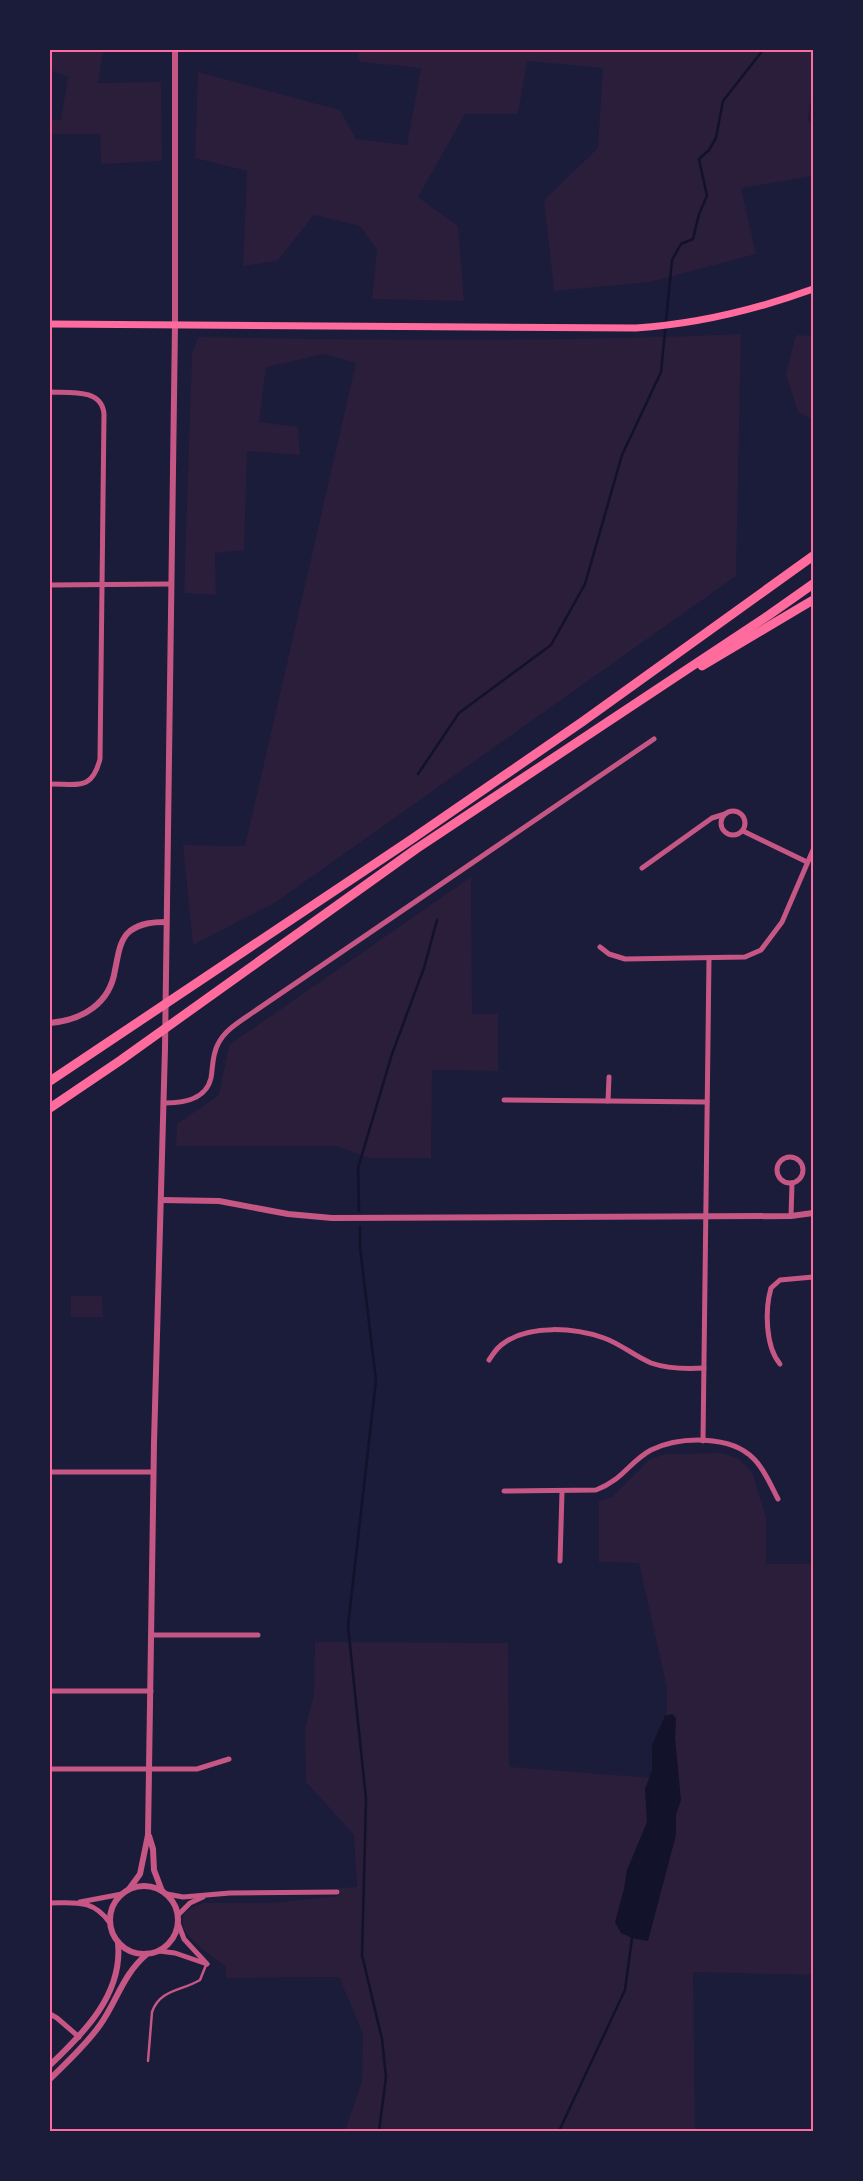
<svg xmlns="http://www.w3.org/2000/svg" width="863" height="2181" font-family="'Fira Sans',sans-serif">
  <style>
    .green { fill: #2a1e3b }
    .water { fill: #12122b }
    .lines { fill: none; stroke-linecap: round; stroke-linejoin: round }
    .stream { stroke: #12122b; stroke-width: 2.5 }
    .service { stroke: #c65784; stroke-width: 2.5 }
    .minor { stroke: #c65784; stroke-width: 5 }
    .tertiary { stroke: #c65784; stroke-width: 6 }
    .secondary { stroke: #ff6b9d; stroke-width: 7 }
    .motorway { stroke: #ff6b9d; stroke-width: 9 }
    .neatline { fill: none; stroke: #ff6b9d; stroke-width: 2 }
  </style>
  <rect width="100%" height="100%" fill="#1b1b3a"/>
  <!-- green -->
  <g class="green">
    <path d="M 50,50 L 103,50 L 98,83 L 161,82 L 162,161 L 101,164 L 100,134 L 50,134 L 50,120 L 61,120 L 68,77 L 50,70 Z"/>
    <path d="M 357,50 L 813,50 L 813,86 L 808,119 L 813,126 L 813,176 L 741,188 L 756,254 L 650,282 L 554,291 L 544,200 L 598,148 L 603,68 L 527,61 L 518,114 L 465,114 L 418,197 L 458,226 L 464,301 L 372,299 L 377,250 L 360,226 L 314,215 L 277,261 L 243,266 L 247,171 L 195,158 L 198,72 L 340,110 L 356,139 L 407,145 L 421,68 L 360,62 Z"/>
    <path d="M 741,334 L 736,576 L 276,902 L 193,945 L 183,845 L 245,846 L 356,363 L 324,354 L 266,367 L 259,422 L 298,427 L 300,455 L 247,451 L 244,550 L 215,553 L 216,595 L 184,593 L 192,354 L 198,337 C 379,340 560,342 741,334 Z"/>
    <path d="M 796,335 L 813,336 L 813,420 L 798,412 L 786,374 Z"/>
    <path d="M 471,877 L 472,1014 L 498,1014 L 498,1071 L 432,1070 L 431,1158 L 370,1158 L 336,1146 L 176,1146 L 177,1124 L 219,1095 L 229,1045 Z"/>
    <path d="M 71,1296 L 102,1296 L 103,1317 L 71,1317 Z"/>
    <path d="M 720,1453 L 738,1458 L 752,1472 L 766,1517 L 766,1564 L 813,1564 L 813,1975 L 693,1972 L 695,2131 L 345,2131 L 362,2081 L 363,2034 L 339,1977 L 226,1978 L 226,1966 C 207,1953 152,1918 204,1903 L 271,1903 L 338,1896 L 338,1888 L 357,1887 L 354,1835 L 306,1782 L 305,1729 L 314,1695 L 315,1642 L 508,1643 L 509,1767 L 667,1779 L 667,1688 L 639,1563 L 599,1562 L 599,1501 L 612,1497 L 650,1459 L 666,1454 Z"/>
  </g>
  <!-- water -->
  <path class="water" d="M 672,1714 L 676,1718 L 675,1738 L 681,1800 L 676,1815 L 676,1835 L 648,1941 L 632,1938 L 621,1933 L 615,1922 L 624,1889 L 627,1870 L 647,1822 L 645,1789 L 652,1770 L 652,1745 L 665,1716 Z"/>
  <g class="lines">
    <!-- stream -->
    <g class="stream">
      <path d="M 418,774 L 459,713 L 551,645 L 585,584 L 622,455 L 661,372 L 672,260 L 681,244 L 693,239 L 699,214 L 707,196 L 699,159 L 709,150 L 716,138 L 723,101 L 763,50"/>
      <path d="M 359,1211 L 358,1168 L 392,1054 L 424,968 L 437,920"/>
      <path d="M 360,1227 L 360,1248 L 376,1380 L 348,1626 L 366,1799 L 362,1955 L 382,2039 L 386,2077 L 379,2131"/>
      <path d="M 559,2131 L 625,1990 L 632,1938"/>
    </g>
    <!-- service -->
    <path class="service" d="M 148,2061 L 152,2012 C 160,1989 182,1991 200,1980 L 206,1965"/>
    <!-- minor -->
    <g class="minor">
      <path d="M 50,392 C 69,393 102,388 104,414 L 100,759 C 92,791 78,784 50,784"/>
      <path d="M 50,585 L 170,584"/>
      <circle cx="733" cy="823" r="12"/>
      <path d="M 743,831 L 807,862"/>
      <path d="M 642,868 L 712,818 L 725,814"/>
      <path d="M 600,947 L 609,954 L 625,959 L 745,957 L 761,950 L 782,922 L 813,850"/>
      <path d="M 504,1100 L 707,1102"/>
      <path d="M 608,1101 L 609,1077"/>
      <path d="M 165,1103 C 183,1103 206,1100 211,1078 C 213,1067 212,1055 218,1044 C 225,1030 239,1022 252,1013 L 654,739"/>
      <circle cx="790" cy="1170" r="13"/>
      <path d="M 791,1216 L 792,1183"/>
      <path d="M 489,1360 C 493,1354 497,1347 504,1343 C 530,1324 575,1328 604,1338 C 621,1344 634,1356 651,1363 C 668,1369 686,1369 704,1368"/>
      <path d="M 780,1364 C 765,1346 765,1309 771,1288 L 780,1280 L 813,1277"/>
      <path d="M 703,1441 L 709,959"/>
      <path d="M 50,1472 L 153,1472"/>
      <path d="M 504,1491 L 596,1490 C 623,1480 629,1462 651,1450 C 680,1436 731,1435 754,1459 C 765,1470 771,1486 778,1499"/>
      <path d="M 560,1561 L 562,1492"/>
      <path d="M 152,1635 L 258,1635"/>
      <path d="M 50,1691 L 151,1691"/>
      <path d="M 50,1769 L 197,1769 L 229,1759"/>
      <path d="M 167,1894 L 183,1897 L 230,1893 L 337,1892"/>
      <path d="M 80,1902 L 122,1894"/>
      <path d="M 50,1903 C 76,1903 93,1899 110,1923"/>
      <path d="M 178,1915 L 190,1903 L 203,1897"/>
      <path d="M 178,1923 L 184,1939 L 207,1964"/>
      <path d="M 159,1951 L 175,1953 L 207,1964"/>
      <path d="M 50,2014 L 57,2018 L 79,2037"/>
    </g>
    <!-- tertiary -->
    <g class="tertiary">
      <path d="M 50,1023 C 82,1020 110,1004 115,970 C 118,957 119,940 130,931 C 141,923 153,922 166,922"/>
      <path d="M 161,1200 L 219,1201 L 288,1214 L 332,1218 L 791,1216 L 813,1213"/>
      <path d="M 149,1836 L 153,1849 L 154,1870 L 162,1891"/>
      <circle cx="144" cy="1920" r="34"/>
      <path d="M 129,1889 L 140,1874 L 148,1835 L 154,1443 L 165,1048 L 175,325 L 175,50"/>
      <path d="M 50,2065 C 84,2033 123,1994 118,1943"/>
      <path d="M 50,2079 C 67,2062 86,2045 100,2025 C 117,2001 123,1974 147,1954"/>
    </g>
    <!-- secondary -->
    <path class="secondary" d="M 50,324 L 636,328 C 698,324 755,310 813,289"/>
    <!-- motorway -->
    <g class="motorway">
      <path d="M 702,666 L 813,600"/>
      <path d="M 50,1081 L 412,839 L 582,722 L 813,556"/>
      <path d="M 50,1108 L 121,1060 L 416,849 L 769,615 L 813,584"/>
    </g>
  </g>
  <!-- border -->
  <rect width="863" height="2181" fill="none" stroke="#1b1b3a" stroke-width="102"/>
  <rect x="51" y="51" width="761" height="2079" class="neatline"/>
</svg>
